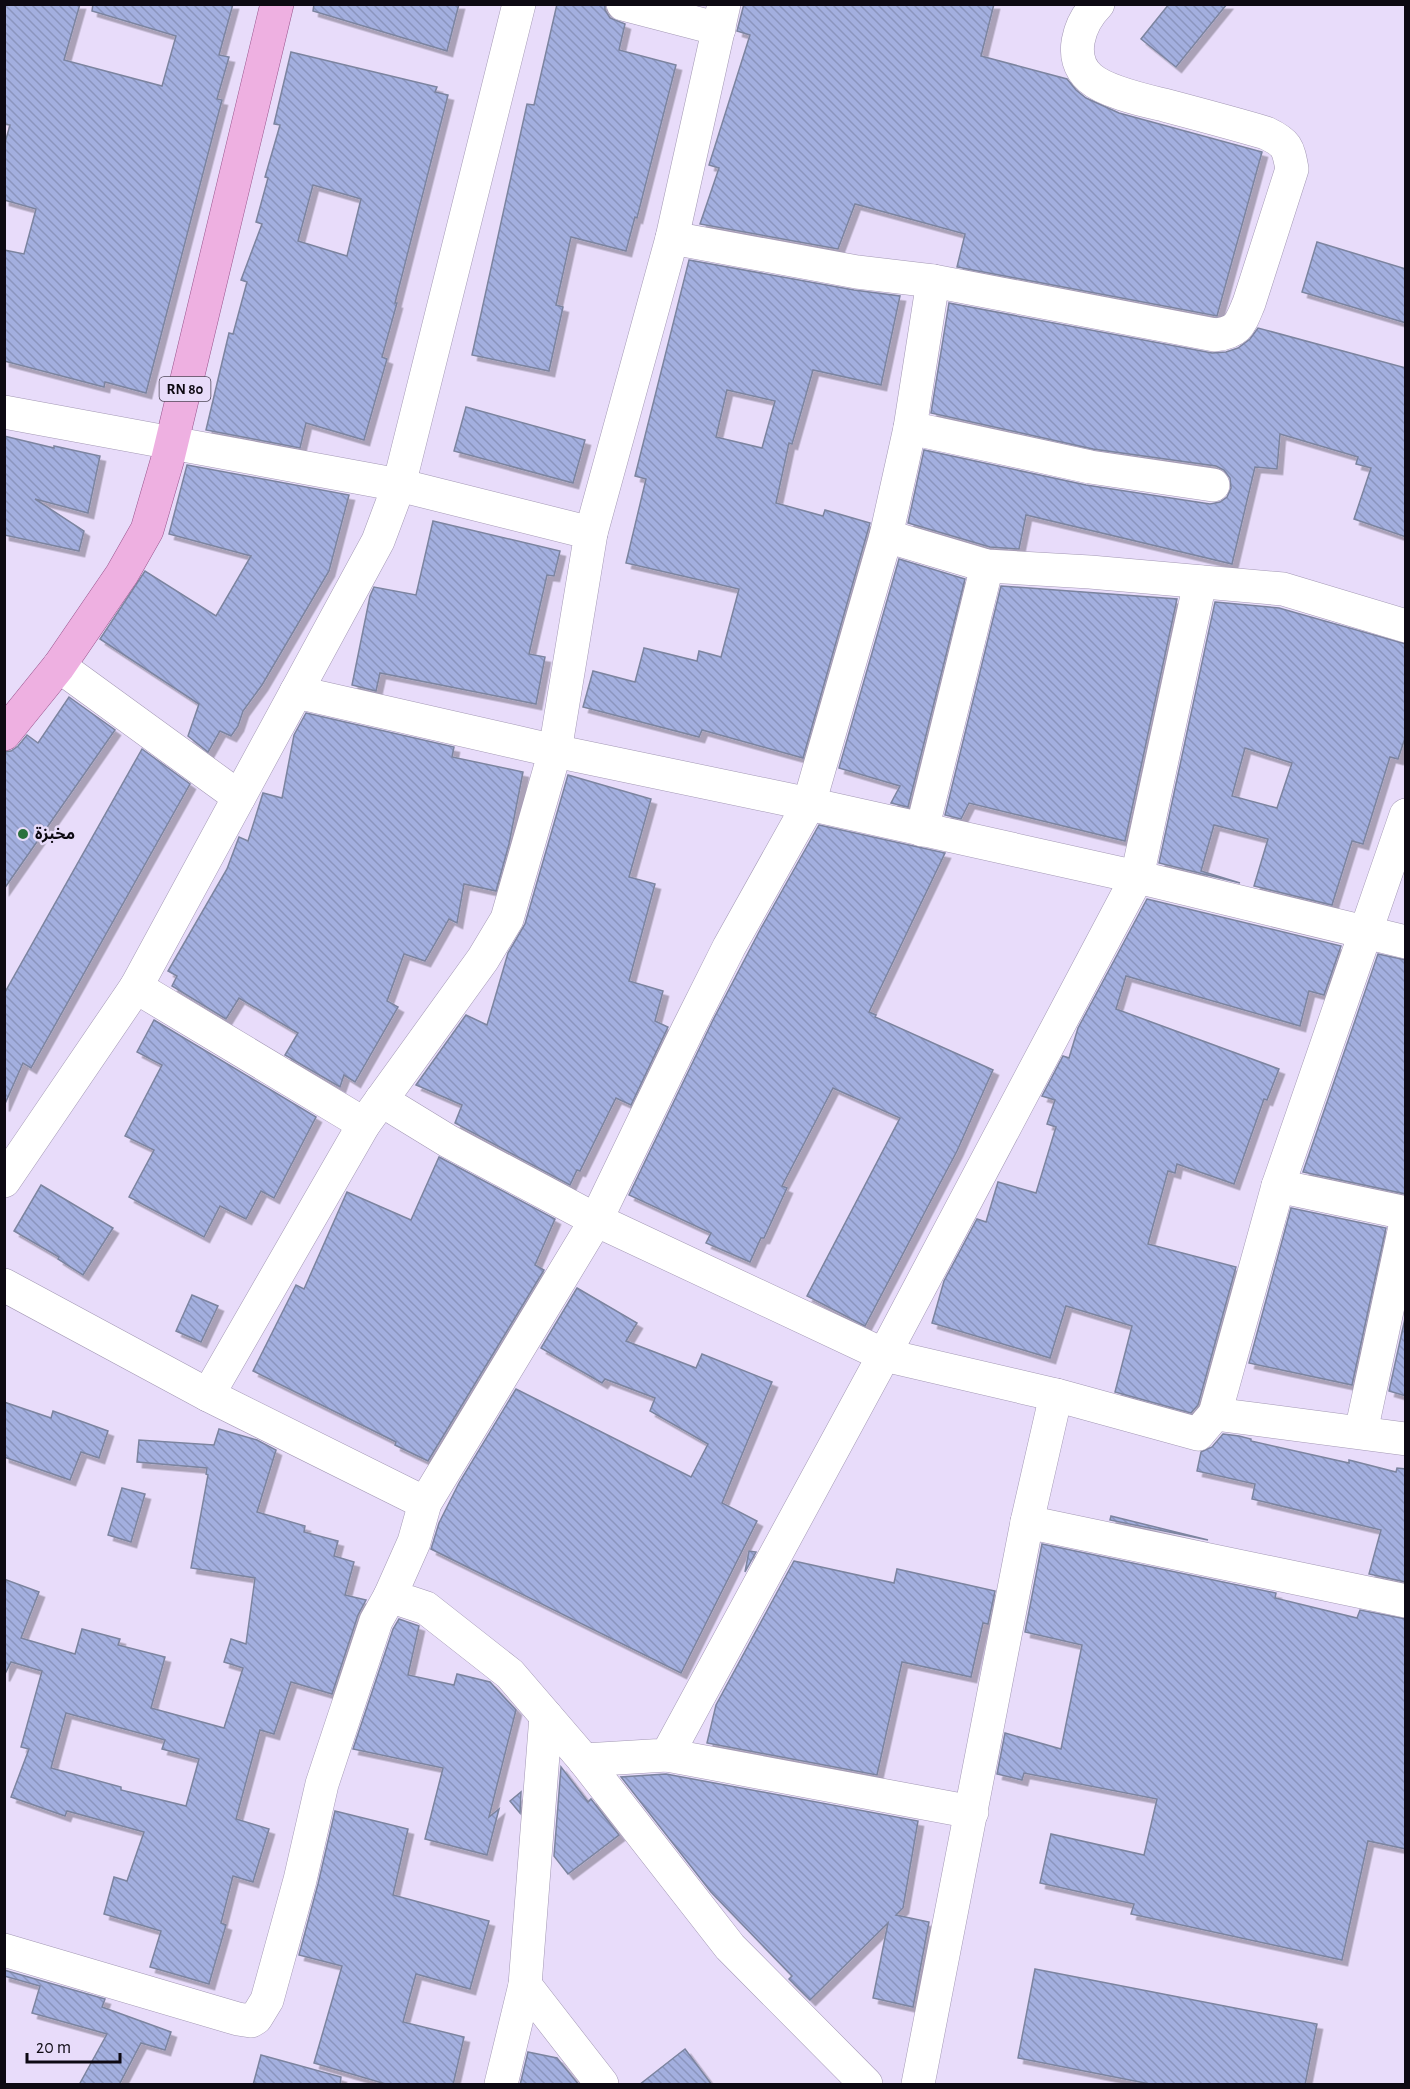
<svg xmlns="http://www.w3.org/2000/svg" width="1410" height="2089" font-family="'Alegreya Sans','Noto Sans Arabic',sans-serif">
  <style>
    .building { fill: url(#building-back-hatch); stroke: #7c849f; stroke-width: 1.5; fill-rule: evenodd; filter: url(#shadow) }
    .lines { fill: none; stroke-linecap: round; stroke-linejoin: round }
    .street-casing { stroke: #a398b4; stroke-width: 34 }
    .primary-casing { stroke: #98548c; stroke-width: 34 }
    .street { stroke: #fff; stroke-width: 33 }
    .primary { stroke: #eeb0e1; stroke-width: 33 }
    .poi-dot { fill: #2b713d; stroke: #e8dcfa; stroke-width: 2 }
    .labels { text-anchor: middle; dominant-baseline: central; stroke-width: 5; stroke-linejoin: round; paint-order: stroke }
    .shield { fill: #e8dcfa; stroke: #4f4858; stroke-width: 1.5 }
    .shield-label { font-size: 15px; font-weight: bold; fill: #0d0912 }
    .poi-label { font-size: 16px; font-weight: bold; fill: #0d0912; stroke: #e8dcfa; text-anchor: start }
  </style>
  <defs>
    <pattern id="building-back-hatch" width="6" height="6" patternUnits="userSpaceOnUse" patternTransform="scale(1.5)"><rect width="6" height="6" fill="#a3afdf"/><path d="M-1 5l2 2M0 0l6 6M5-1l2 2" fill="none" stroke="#8b95be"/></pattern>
    <filter id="shadow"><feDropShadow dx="5.5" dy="5.5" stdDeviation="0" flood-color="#0004"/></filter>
  </defs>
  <rect width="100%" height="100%" fill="#e8dcfa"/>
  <!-- building -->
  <g class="building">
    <path d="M 4,4 L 80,4 L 64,60 L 162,86 L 176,36 L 92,11 L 93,4 L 233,4 L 219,55 L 229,57 L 217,99 L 222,100 L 146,393 L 105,382 L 104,387 L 4,361 L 4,250 L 24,254 L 36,209 L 4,200 L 4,146 L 10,125 L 4,124 Z"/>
    <path d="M 314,4 L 459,4 L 447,51 L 313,11 Z"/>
    <path d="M 557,4 L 605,4 L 605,10 L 610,18 L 625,24 L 619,50 L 676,65 L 637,218 L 635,217 L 626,251 L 571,237 L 556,305 L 563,307 L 549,371 L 472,355 L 527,104 L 534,105 Z"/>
    <path d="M 744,4 L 994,4 L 981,56 L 1067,79 L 1076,90 L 1086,98 L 1119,113 L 1262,152 L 1217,316 L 957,267 L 965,234 L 855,204 L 838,249 L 700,224 L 719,168 L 709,165 L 750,35 L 737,31 Z"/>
    <path d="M 1169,4 L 1227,4 L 1176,67 L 1141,39 Z"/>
    <path d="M 291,52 L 437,87 L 435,92 L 448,95 L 395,303 L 397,303 L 382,357 L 387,359 L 364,440 L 306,423 L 300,448 L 206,430 L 229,333 L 233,334 L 247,282 L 241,280 L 262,224 L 256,222 L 268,178 L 265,177 L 280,125 L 274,124 ZM 313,185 L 361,199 L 347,256 L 298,241 Z"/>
    <path d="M 1317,242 L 1406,269 L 1406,323 L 1302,292 Z"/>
    <path d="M 689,260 L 854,290 L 900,296 L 881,385 L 813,370 L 792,444 L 789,443 L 776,503 L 823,516 L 825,510 L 870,523 L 803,758 L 702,730 L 699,737 L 583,707 L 593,671 L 635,682 L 644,648 L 697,661 L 699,651 L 721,657 L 739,589 L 626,563 L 646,479 L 635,476 ZM 727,390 L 775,401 L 762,448 L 716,437 Z"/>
    <path d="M 949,303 L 1212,353 L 1226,352 L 1238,348 L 1250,339 L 1258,328 L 1406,368 L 1406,537 L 1354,519 L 1371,468 L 1356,464 L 1358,457 L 1280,434 L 1277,469 L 1255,467 L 1232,564 L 1026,515 L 1019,549 L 990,547 L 908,523 L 924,450 L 1086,485 L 1210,504 L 1220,502 L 1227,497 L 1231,488 L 1230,478 L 1224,470 L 1216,466 L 1093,449 L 931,413 Z"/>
    <path d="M 466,407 L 585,440 L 573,483 L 454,451 Z"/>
    <path d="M 4,436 L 54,448 L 54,446 L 100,456 L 88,513 L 35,499 L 84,531 L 79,551 L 4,535 Z"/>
    <path d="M 187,465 L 349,495 L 329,571 L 262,685 L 243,711 L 238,726 L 231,736 L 220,731 L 208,752 L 188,736 L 199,704 L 100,639 L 145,571 L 216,616 L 251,556 L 169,534 Z"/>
    <path d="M 433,521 L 560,551 L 554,576 L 547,575 L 529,654 L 545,657 L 536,704 L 380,673 L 376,691 L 352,685 L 370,596 L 374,587 L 416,595 Z"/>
    <path d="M 899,559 L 965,579 L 908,807 L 891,803 L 900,786 L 839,768 Z"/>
    <path d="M 1001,586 L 1177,599 L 1125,841 L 969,803 L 961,819 L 945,815 Z"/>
    <path d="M 1215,602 L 1279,608 L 1406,644 L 1406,735 L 1398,759 L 1390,757 L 1363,844 L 1352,841 L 1332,905 L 1254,886 L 1268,839 L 1214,825 L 1201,871 L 1240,883 L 1159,863 ZM 1245,748 L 1292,763 L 1277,808 L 1232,796 Z"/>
    <path d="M 69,697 L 115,730 L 4,889 L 4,752 L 11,751 L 18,746 L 27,735 L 38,743 Z"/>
    <path d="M 306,713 L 454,747 L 452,757 L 523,772 L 509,844 L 496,891 L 464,884 L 457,923 L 449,919 L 425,961 L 404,954 L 387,1001 L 398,1007 L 355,1082 L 344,1075 L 340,1087 L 285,1055 L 298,1033 L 239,998 L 226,1019 L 172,986 L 177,976 L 168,971 L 227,869 L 239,837 L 248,841 L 263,793 L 282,798 L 294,735 Z"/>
    <path d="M 142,749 L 190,784 L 31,1068 L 23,1063 L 4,1106 L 4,994 Z"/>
    <path d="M 568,775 L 651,799 L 629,877 L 655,884 L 629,981 L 663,991 L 655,1021 L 668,1027 L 631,1105 L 616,1098 L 580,1171 L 577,1170 L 570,1185 L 455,1123 L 462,1105 L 416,1085 L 466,1015 L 487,1025 L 508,953 L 525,924 Z"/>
    <path d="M 819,825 L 945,853 L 869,1012 L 876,1015 L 875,1017 L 993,1070 L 957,1151 L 865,1326 L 807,1296 L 900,1118 L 833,1088 L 782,1186 L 787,1188 L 764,1238 L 761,1238 L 750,1262 L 706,1243 L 711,1233 L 629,1195 L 713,1020 L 760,930 Z"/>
    <path d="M 1147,899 L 1341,946 L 1324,995 L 1309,991 L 1300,1026 L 1126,976 L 1116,1009 L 1279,1069 L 1267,1100 L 1264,1099 L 1234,1184 L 1177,1164 L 1175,1173 L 1168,1171 L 1148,1244 L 1236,1267 L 1198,1405 L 1191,1413 L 1115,1392 L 1132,1326 L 1066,1306 L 1050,1358 L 932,1323 L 944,1281 L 977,1219 L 986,1222 L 998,1182 L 1036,1193 L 1056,1127 L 1047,1124 L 1055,1100 L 1042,1096 L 1063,1056 L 1069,1058 L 1078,1028 Z"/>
    <path d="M 1378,954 L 1406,960 L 1406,1194 L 1303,1172 Z"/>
    <path d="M 154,1020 L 316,1117 L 274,1198 L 261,1191 L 246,1219 L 220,1206 L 204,1237 L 129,1197 L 154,1150 L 125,1136 L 162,1065 L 137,1052 Z"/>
    <path d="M 439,1157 L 555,1219 L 535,1265 L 544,1270 L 428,1461 L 395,1445 L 396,1442 L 253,1371 L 296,1285 L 304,1289 L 347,1192 L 411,1220 Z"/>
    <path d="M 41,1185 L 113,1228 L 83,1275 L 58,1259 L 59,1257 L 14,1231 Z"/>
    <path d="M 1291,1208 L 1386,1228 L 1352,1385 L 1249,1363 Z"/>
    <path d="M 577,1288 L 637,1323 L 626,1341 L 696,1368 L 702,1354 L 772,1382 L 722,1503 L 757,1521 L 681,1673 L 431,1549 L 439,1523 L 459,1483 L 516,1389 L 691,1477 L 708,1444 L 650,1411 L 655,1398 L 605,1379 L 602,1383 L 541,1348 Z"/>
    <path d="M 192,1295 L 218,1306 L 201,1342 L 176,1331 Z"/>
    <path d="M 1406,1314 L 1406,1396 L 1389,1391 Z"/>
    <path d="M 4,1402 L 51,1418 L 53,1411 L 108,1431 L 99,1458 L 81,1452 L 70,1480 L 4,1457 Z"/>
    <path d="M 219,1429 L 257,1440 L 276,1450 L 257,1512 L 305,1526 L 304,1532 L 338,1541 L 334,1556 L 354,1562 L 345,1595 L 366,1600 L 358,1615 L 332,1694 L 291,1682 L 274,1734 L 260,1730 L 236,1819 L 269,1829 L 253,1882 L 233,1876 L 221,1923 L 226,1925 L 209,1984 L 150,1967 L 161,1931 L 104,1914 L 114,1877 L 127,1881 L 144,1832 L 67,1811 L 65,1816 L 11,1797 L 29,1749 L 21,1747 L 42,1671 L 11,1662 L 4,1676 L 4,1579 L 39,1592 L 21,1638 L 75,1654 L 82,1629 L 120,1639 L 118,1645 L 165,1657 L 151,1708 L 224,1728 L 243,1668 L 224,1662 L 231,1639 L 246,1644 L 255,1578 L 191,1568 L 208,1475 L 206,1474 L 207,1468 L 137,1462 L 139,1440 L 214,1445 ZM 66,1713 L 165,1740 L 162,1749 L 199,1759 L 186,1806 L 121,1790 L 121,1787 L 51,1768 Z"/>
    <path d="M 1223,1434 L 1239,1436 L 1251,1439 L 1251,1441 L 1349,1463 L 1349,1460 L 1396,1472 L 1397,1468 L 1406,1469 L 1406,1582 L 1369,1574 L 1381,1530 L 1252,1499 L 1255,1484 L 1197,1471 L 1201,1452 L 1212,1447 Z"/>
    <path d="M 122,1488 L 145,1494 L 131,1542 L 108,1535 Z"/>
    <path d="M 1111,1516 L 1208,1540 L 1110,1520 Z"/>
    <path d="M 1042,1544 L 1276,1593 L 1275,1598 L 1357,1618 L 1360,1610 L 1406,1619 L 1406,1849 L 1368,1841 L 1342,1960 L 1131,1914 L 1134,1904 L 1040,1883 L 1051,1834 L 1144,1855 L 1157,1799 L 1024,1773 L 1022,1780 L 997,1774 L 1005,1733 L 1061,1749 L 1082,1645 L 1025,1632 Z"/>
    <path d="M 749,1551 L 756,1552 L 745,1572 Z"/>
    <path d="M 794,1561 L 894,1583 L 897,1569 L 995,1591 L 988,1624 L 983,1623 L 971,1677 L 902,1662 L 877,1775 L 707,1743 L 716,1705 Z"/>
    <path d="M 399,1619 L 419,1626 L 408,1675 L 454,1685 L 457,1674 L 490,1682 L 516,1710 L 489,1817 L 499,1809 L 487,1855 L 425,1839 L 443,1768 L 353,1749 L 393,1629 Z"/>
    <path d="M 561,1767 L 588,1802 L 591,1799 L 619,1835 L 568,1874 L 554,1856 Z"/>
    <path d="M 666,1774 L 918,1821 L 903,1908 L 896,1915 L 929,1922 L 913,2007 L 873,1998 L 888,1923 L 810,2000 L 789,1979 L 792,1976 L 711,1892 L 621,1777 Z"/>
    <path d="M 521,1792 L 520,1813 L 510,1801 Z"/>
    <path d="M 335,1811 L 408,1829 L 393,1895 L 489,1921 L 470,1989 L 416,1974 L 403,2022 L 464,2037 L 453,2085 L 389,2085 L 314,2063 L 342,1966 L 299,1955 L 318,1884 Z"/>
    <path d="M 1035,1969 L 1317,2024 L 1305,2085 L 1155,2085 L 1018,2058 Z"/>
    <path d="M 4,1970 L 105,1999 L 102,2007 L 171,2032 L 165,2050 L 141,2043 L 119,2085 L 79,2085 L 107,2034 L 32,2013 L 40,1986 L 4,1976 Z"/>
    <path d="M 685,2049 L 712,2085 L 639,2085 Z"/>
    <path d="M 528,2052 L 557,2058 L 579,2085 L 520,2085 Z"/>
    <path d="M 261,2055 L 341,2077 L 340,2085 L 253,2085 Z"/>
  </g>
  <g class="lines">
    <defs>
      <g id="street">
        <path d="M 623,4 L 719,29"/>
        <path d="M 672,238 L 857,272 L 933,281 L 1215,335 C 1239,332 1240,324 1249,303 L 1292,169 C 1288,147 1287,143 1266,133 C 1232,123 1198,114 1164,105 C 1143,100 1106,92 1090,78 C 1067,58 1079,23 1098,4"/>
        <path d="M 4,412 L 399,485 L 591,533 L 555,751 L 507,919 L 483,959 L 364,1124 L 208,1395"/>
        <path d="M 910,428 L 1090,467 L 1213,485"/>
        <path d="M 591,533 L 672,238 L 724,4"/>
        <path d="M 886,536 L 987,566 L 1090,572 L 1283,589 L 1406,626"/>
        <path d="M 59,666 L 239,797"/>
        <path d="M 296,692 L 555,751 L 809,804 L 1137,877 L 1406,942"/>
        <path d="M 922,830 L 987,566"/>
        <path d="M 136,987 L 364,1124"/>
        <path d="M 381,1100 L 448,1141 L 596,1220 L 884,1355 L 1056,1395 L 1198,1434 L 1215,1414 L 1406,1439"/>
        <path d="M 4,1181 L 136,987 L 378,541 L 399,485 L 519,4"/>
        <path d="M 1278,1186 L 1406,1213"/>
        <path d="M 4,1285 L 208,1395 L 425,1503"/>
        <path d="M 1215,1414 L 1278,1186 L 1406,815"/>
        <path d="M 1361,1432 L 1406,1222"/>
        <path d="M 1027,1522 L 1406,1601"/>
        <path d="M 667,1755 L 972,1812"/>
        <path d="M 584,1760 L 667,1755 L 884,1355 L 1137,877 L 1200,582"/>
        <path d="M 4,1950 L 238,2019 L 251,2021 L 256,2018 L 267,2000 L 300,1880 L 322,1784 L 376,1621 L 390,1596"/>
        <path d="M 525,1985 L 602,2084"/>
        <path d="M 501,2084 L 525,1985 L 546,1716"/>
        <path d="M 866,2084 L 730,1947 L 584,1760 L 510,1674 L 426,1608 L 390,1596 L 414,1542 L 425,1503 L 596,1220 L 688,1029 L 729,947 L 809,804 L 886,536 L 910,428 L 933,281"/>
        <path d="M 918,2084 L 1027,1522 L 1056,1395"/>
      </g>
      <path id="primary" d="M 4,734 L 59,666 L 122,574 L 147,530 L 168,458 L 277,4"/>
    </defs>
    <!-- street casing -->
    <use href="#street" class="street-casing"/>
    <!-- primary casing -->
    <use href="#primary" class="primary-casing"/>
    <!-- street -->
    <use href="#street" class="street"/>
    <!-- primary -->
    <use href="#primary" class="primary"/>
  </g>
  <!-- markers -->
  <circle class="poi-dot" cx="23" cy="834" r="6"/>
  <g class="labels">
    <!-- shield labels -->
    <rect class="shield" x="159.5" y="377" width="51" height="24" rx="4.5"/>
    <g class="shield-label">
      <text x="185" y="389">RN 80</text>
    </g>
    <!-- poi labels -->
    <g class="poi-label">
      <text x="35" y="834">مخبزة</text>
    </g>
  </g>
  <!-- border -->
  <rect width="1410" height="2089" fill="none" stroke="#0d0912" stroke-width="12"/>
  <!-- scale -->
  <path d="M27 2053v9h93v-9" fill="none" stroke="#0d0912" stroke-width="3"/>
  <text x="36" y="2053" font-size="18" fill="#0d0912" stroke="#e8dcfa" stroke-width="4.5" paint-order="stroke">20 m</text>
</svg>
